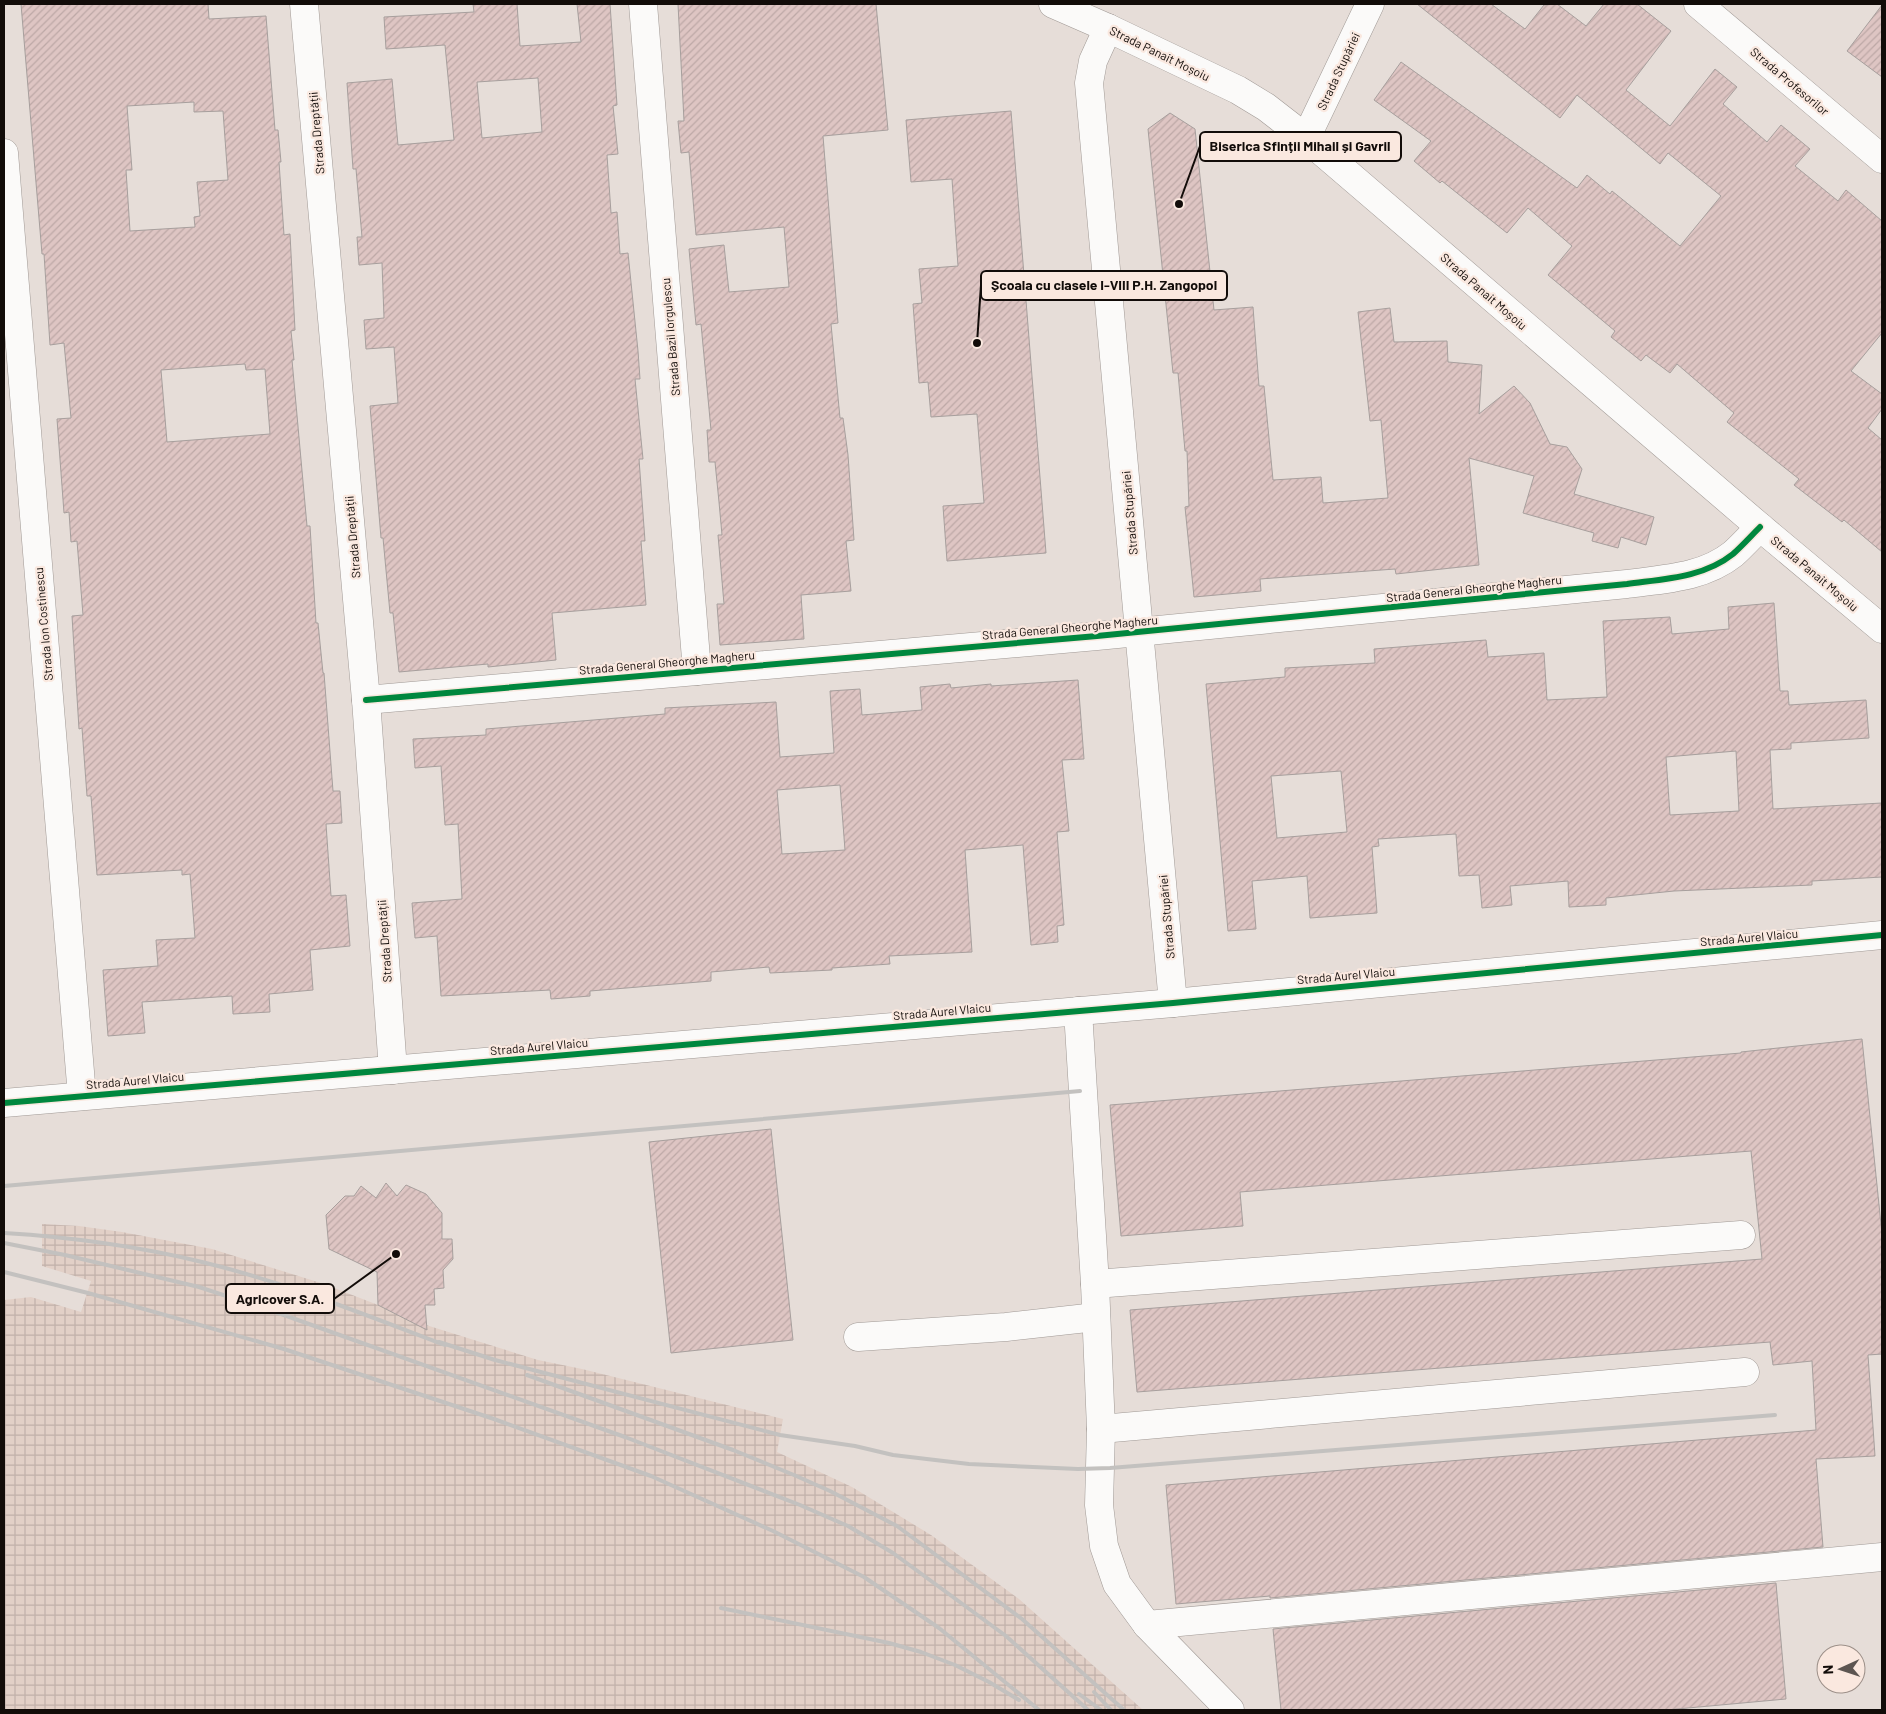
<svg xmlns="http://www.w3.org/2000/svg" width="1886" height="1714" font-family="Barlow,sans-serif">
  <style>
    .industrial { fill: url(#industrial-grid) }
    .building { fill: url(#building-hatch); stroke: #a79f9d; fill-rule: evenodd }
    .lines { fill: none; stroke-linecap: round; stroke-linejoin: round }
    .minor-casing { stroke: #a09995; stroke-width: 29 }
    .minor { stroke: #fbfaf9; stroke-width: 28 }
    .rail { stroke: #c3c1bf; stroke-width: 4 }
    .cycleway-casing { stroke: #fae8df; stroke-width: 9 }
    .cycleway { stroke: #00873e; stroke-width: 6 }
    .labels { text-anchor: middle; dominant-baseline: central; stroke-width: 4.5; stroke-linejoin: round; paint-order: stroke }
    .street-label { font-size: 12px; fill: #120c09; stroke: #fae8df }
    .leader { fill: none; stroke: #120c09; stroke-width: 2 }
    .callout-dot { fill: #120c09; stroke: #fae8df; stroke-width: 2 }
    .callout { fill: #fae8df; stroke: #120c09; stroke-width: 2 }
    .callout-label { font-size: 14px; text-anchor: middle; font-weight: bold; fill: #120c09 }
  </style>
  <defs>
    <pattern id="industrial-grid" width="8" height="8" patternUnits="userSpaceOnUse" patternTransform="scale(1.25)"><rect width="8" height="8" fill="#e2d0c7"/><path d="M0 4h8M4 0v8" fill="none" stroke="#c1b1aa"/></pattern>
    <pattern id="building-hatch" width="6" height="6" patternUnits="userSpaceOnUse" patternTransform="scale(1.25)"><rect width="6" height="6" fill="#dec5c3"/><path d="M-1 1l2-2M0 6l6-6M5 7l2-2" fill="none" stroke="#bda8a6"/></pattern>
  </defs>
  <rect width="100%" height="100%" fill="#e6ddd8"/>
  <!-- industrial -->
  <path class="industrial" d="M 42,1224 L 79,1226 L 122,1232 L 212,1249 L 324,1284 L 378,1305 L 415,1324 L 426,1325 L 538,1360 L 582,1369 L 783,1419 L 777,1452 L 852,1487 L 931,1535 L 1019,1599 L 1143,1710 L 4,1710 L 4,1300 L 31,1297 L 81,1312 L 91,1281 L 42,1266 Z"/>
  <!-- building -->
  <g class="building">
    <path d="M 21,4 L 208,4 L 209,19 L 266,16 L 275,130 L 278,130 L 281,162 L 279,162 L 284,235 L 290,234 L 295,330 L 291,331 L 294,360 L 292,360 L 307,526 L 310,526 L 316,623 L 318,623 L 323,673 L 324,673 L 333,791 L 340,791 L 342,823 L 326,824 L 331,896 L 346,895 L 350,946 L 310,950 L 313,990 L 269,994 L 270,1012 L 233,1014 L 232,996 L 142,1002 L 145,1033 L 108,1036 L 103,970 L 158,966 L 156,940 L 195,938 L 190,874 L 182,875 L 182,870 L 97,875 L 91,796 L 87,796 L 82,728 L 79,729 L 72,616 L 83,615 L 77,541 L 71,542 L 69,512 L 64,513 L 57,419 L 71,418 L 64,343 L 50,345 L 44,254 L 42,254 ZM 194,102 L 194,112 L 223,111 L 228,180 L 197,182 L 200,216 L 194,217 L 195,227 L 130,231 L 126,170 L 132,170 L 127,106 ZM 245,364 L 246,370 L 265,369 L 270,434 L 167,442 L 161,370 Z"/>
    <path d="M 473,4 L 517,4 L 520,46 L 581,42 L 577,4 L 610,4 L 617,105 L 613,106 L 618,154 L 607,155 L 611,213 L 617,212 L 620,254 L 628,253 L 638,351 L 640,379 L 635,379 L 643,459 L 639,459 L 645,541 L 641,541 L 646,605 L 552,613 L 556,660 L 488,667 L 488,664 L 399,672 L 393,613 L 390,613 L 383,538 L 381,538 L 370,406 L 398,403 L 394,347 L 366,349 L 364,320 L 384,318 L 382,263 L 359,265 L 357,237 L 362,237 L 356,169 L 353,169 L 347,83 L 392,79 L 398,145 L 454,140 L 445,45 L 386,49 L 384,17 L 474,12 ZM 538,78 L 542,132 L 482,138 L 477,82 Z"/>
    <path d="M 678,4 L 876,4 L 888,130 L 823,136 L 838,323 L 831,324 L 840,418 L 843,418 L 848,455 L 854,540 L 846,541 L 851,591 L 801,595 L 804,639 L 720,645 L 717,604 L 724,604 L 718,535 L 722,535 L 719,502 L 715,462 L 709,462 L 707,430 L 711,430 L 701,324 L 696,325 L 689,249 L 724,245 L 729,292 L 789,287 L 784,227 L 696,235 L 689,152 L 681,153 L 678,121 L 684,121 Z"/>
    <path d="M 1417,4 L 1491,4 L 1525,29 L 1544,5 L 1557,4 L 1586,26 L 1604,4 L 1637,4 L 1671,31 L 1626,90 L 1670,126 L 1715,69 L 1737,87 L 1723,104 L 1767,142 L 1781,125 L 1810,149 L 1795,166 L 1838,201 L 1846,190 L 1882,221 L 1882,333 L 1851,371 L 1882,394 L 1882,409 L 1868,428 L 1882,440 L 1882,552 L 1844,520 L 1842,522 L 1794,485 L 1799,479 L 1727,422 L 1734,413 L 1677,364 L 1670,373 L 1646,355 L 1641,361 L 1611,337 L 1615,331 L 1548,275 L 1572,246 L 1528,208 L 1507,233 L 1442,181 L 1440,183 L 1414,161 L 1431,141 L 1374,100 L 1401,62 L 1577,188 L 1587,175 L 1610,194 L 1612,191 L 1680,246 L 1721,196 L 1668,153 L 1660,164 L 1577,95 L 1560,118 Z"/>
    <path d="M 1882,5 L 1882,77 L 1847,51 Z"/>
    <path d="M 1011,111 L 1046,553 L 947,561 L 943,506 L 984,503 L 977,414 L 931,417 L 928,382 L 919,383 L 913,304 L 922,303 L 919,269 L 958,266 L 952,179 L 911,182 L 906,120 Z"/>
    <path d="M 1170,113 L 1195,129 L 1214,310 L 1253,307 L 1259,386 L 1264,386 L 1273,480 L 1321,477 L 1323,503 L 1388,498 L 1381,420 L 1370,421 L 1358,312 L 1390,308 L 1394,342 L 1447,341 L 1448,362 L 1482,365 L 1479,414 L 1514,386 L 1530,403 L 1550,444 L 1567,447 L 1582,469 L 1574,494 L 1654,517 L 1646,545 L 1621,537 L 1618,548 L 1592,541 L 1594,533 L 1523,513 L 1534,476 L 1469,458 L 1479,565 L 1396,574 L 1395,569 L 1260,579 L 1261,591 L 1194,597 L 1185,507 L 1189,506 L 1187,451 L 1185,451 L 1178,373 L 1173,373 L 1148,129 Z"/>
    <path d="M 1774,603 L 1780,691 L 1788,691 L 1789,705 L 1866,700 L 1869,738 L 1791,743 L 1791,749 L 1770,750 L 1773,809 L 1882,803 L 1882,877 L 1812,881 L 1812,885 L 1674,891 L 1606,898 L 1606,905 L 1569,907 L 1568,881 L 1510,886 L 1512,905 L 1482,908 L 1479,875 L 1459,876 L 1456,834 L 1378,839 L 1379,846 L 1372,847 L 1377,913 L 1310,918 L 1307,876 L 1252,881 L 1256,929 L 1228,931 L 1206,684 L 1285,677 L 1285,668 L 1375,663 L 1374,649 L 1486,640 L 1488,657 L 1544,653 L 1547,700 L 1607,697 L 1603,621 L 1670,617 L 1672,634 L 1729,629 L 1728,607 ZM 1736,751 L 1739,811 L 1670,815 L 1666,757 ZM 1341,771 L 1347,832 L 1277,838 L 1271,776 Z"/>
    <path d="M 1078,680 L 1084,759 L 1062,760 L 1069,831 L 1057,832 L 1064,925 L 1057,926 L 1058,942 L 1031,945 L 1023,845 L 965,850 L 972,952 L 889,956 L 890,964 L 832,968 L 832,970 L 770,973 L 769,967 L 711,972 L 711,981 L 590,991 L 590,996 L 551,999 L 550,990 L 441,996 L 437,936 L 415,938 L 412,903 L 462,899 L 458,824 L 445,825 L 441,766 L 415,768 L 413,739 L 486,735 L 486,729 L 665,714 L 665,708 L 776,702 L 780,757 L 834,753 L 830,691 L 860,689 L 862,715 L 922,710 L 920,687 L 950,684 L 951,688 L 991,684 L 991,686 ZM 840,785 L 845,850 L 782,854 L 777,790 Z"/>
    <path d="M 1862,1039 L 1882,1234 L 1882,1354 L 1868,1355 L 1875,1456 L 1816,1459 L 1823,1547 L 1270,1598 L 1270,1596 L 1176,1604 L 1166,1485 L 1816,1430 L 1812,1361 L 1773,1365 L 1770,1342 L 1137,1392 L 1130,1310 L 1762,1259 L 1751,1151 L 1240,1192 L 1243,1226 L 1121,1236 L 1110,1105 L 1741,1053 L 1741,1052 Z"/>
    <path d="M 771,1129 L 793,1340 L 671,1353 L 649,1142 Z"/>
    <path d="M 386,1183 L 397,1196 L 406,1185 L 426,1194 L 442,1213 L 442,1239 L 452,1239 L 453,1259 L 443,1270 L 444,1288 L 434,1289 L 435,1305 L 425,1305 L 427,1330 L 378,1305 L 377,1272 L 329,1249 L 326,1215 L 345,1196 L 354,1196 L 361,1186 L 376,1198 Z"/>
    <path d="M 1776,1583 L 1786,1699 L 1666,1710 L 1281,1710 L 1273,1629 Z"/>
  </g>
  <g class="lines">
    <defs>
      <g id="minor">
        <path d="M 304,4 L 366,700 L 393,1070"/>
        <path d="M 643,4 L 697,671"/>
        <path d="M 1053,4 L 1108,28 L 1238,90 L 1266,107 L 1306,138 L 1760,527 L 1882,629"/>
        <path d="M 1698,4 L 1882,159"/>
        <path d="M 1108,28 L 1093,61 L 1089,83 L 1173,1003"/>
        <path d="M 1306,138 L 1370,4"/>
        <path d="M 4,153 L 82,1096"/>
        <path d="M 366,700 L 1097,636 L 1627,584 C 1663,579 1703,578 1733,554 C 1742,546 1751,536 1760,527"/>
        <path d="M 1078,1011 L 1095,1284 L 1101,1429 L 1099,1505 L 1104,1546 L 1117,1584 L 1147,1625 L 1230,1710"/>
        <path d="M 4,1103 L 1173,1003 L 1882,935"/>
        <path d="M 1095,1284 L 1741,1235"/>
        <path d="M 858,1337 L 1006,1327 L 1096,1317"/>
        <path d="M 1101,1429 L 1745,1372"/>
        <path d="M 1147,1625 L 1882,1557"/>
      </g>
    </defs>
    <!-- minor casing -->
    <use href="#minor" class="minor-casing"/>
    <!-- minor -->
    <use href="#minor" class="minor"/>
    <!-- rail -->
    <g class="rail">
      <path d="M 4,1186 L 1080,1091"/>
      <path d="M 4,1233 C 70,1237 137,1246 202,1262 C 285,1282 365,1315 445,1345"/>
      <path d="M 4,1243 L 65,1255 L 199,1287 L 281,1314 L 625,1437 L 800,1505 L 848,1526 L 893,1553 L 1006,1636 L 1088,1710"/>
      <path d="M 4,1272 L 88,1293 L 284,1349 L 494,1419 L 651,1476 L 773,1531 L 864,1577 L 939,1628 L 1039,1710"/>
      <path d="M 439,1342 L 495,1360 L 780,1435 L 855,1446 L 893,1455 L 969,1464 L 1078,1469 L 1110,1468 L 1775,1415"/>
      <path d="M 527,1375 L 733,1450 L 794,1475 L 830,1491 L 897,1526 L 1022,1619 L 1124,1710"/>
      <path d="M 721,1608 L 889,1643 L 921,1652 L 955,1665 L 989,1682 L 1019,1700"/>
      <path d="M 1094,1692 L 1111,1710"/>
      <path d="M 1079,1694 L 1101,1710"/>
    </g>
    <defs>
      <g id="cycleway">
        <path d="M 366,700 L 1097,636 L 1627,584 C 1663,579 1703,578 1733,554 C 1742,546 1751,536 1760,527"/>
        <path d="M 4,1103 L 1173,1003 L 1882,935"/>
      </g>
    </defs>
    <!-- cycleway casing -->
    <use href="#cycleway" class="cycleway-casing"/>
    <!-- cycleway -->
    <use href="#cycleway" class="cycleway"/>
  </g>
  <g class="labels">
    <!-- street labels -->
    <g class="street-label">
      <text transform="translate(1160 53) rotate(26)">Strada Panait Moșoiu</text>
      <text transform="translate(1338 71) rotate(-65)">Strada Stupăriei</text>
      <text transform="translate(1790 81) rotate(40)">Strada Profesorilor</text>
      <text transform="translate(316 133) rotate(-95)">Strada Dreptății</text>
      <text transform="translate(1484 291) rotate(41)">Strada Panait Moșoiu</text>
      <text transform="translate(670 337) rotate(-95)">Strada Bazil Iorgulescu</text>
      <text transform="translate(1129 513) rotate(-95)">Strada Stupăriei</text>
      <text transform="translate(352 537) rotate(-95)">Strada Dreptății</text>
      <text transform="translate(1815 573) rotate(40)">Strada Panait Moșoiu</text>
      <text transform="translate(1474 588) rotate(-6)">Strada General Gheorghe Magheru</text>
      <text transform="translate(43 624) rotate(-95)">Strada Ion Costinescu</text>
      <text transform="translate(1070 627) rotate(-5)">Strada General Gheorghe Magheru</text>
      <text transform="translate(667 662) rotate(-5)">Strada General Gheorghe Magheru</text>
      <text transform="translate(1166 917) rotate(-95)">Strada Stupăriei</text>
      <text transform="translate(1749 937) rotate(-5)">Strada Aurel Vlaicu</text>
      <text transform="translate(384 941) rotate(-94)">Strada Dreptății</text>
      <text transform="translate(1346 975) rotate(-5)">Strada Aurel Vlaicu</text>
      <text transform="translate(942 1011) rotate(-5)">Strada Aurel Vlaicu</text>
      <text transform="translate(539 1046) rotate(-5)">Strada Aurel Vlaicu</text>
      <text transform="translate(135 1080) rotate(-5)">Strada Aurel Vlaicu</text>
    </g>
  </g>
  <!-- callouts -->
  <path class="leader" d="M1179 204L1200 146M977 343L981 285M396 1254L334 1299"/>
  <g class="callout-dot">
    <circle cx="1179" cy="204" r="5"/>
    <circle cx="977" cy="343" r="5"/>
    <circle cx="396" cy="1254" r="5"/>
  </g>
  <g class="callout">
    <rect x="1200" y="132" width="201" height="29" rx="5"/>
    <rect x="981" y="271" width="246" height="29" rx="5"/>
    <rect x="226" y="1284" width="108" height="29" rx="5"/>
  </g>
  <g class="callout-label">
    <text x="1300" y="151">Biserica Sfinții Mihail și Gavril</text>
    <text x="1104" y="290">Școala cu clasele I-VIII P.H. Zangopol</text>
    <text x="280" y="1304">Agricover S.A.</text>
  </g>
  <!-- border -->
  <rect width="1886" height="1714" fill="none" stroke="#120c09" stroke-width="10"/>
  <!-- north arrow -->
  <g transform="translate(1841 1669) rotate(267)"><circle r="24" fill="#fae8df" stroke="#9d9089"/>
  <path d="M0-4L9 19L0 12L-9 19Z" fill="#5c5551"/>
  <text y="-8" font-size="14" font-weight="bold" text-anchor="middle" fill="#120c09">N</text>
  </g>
</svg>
